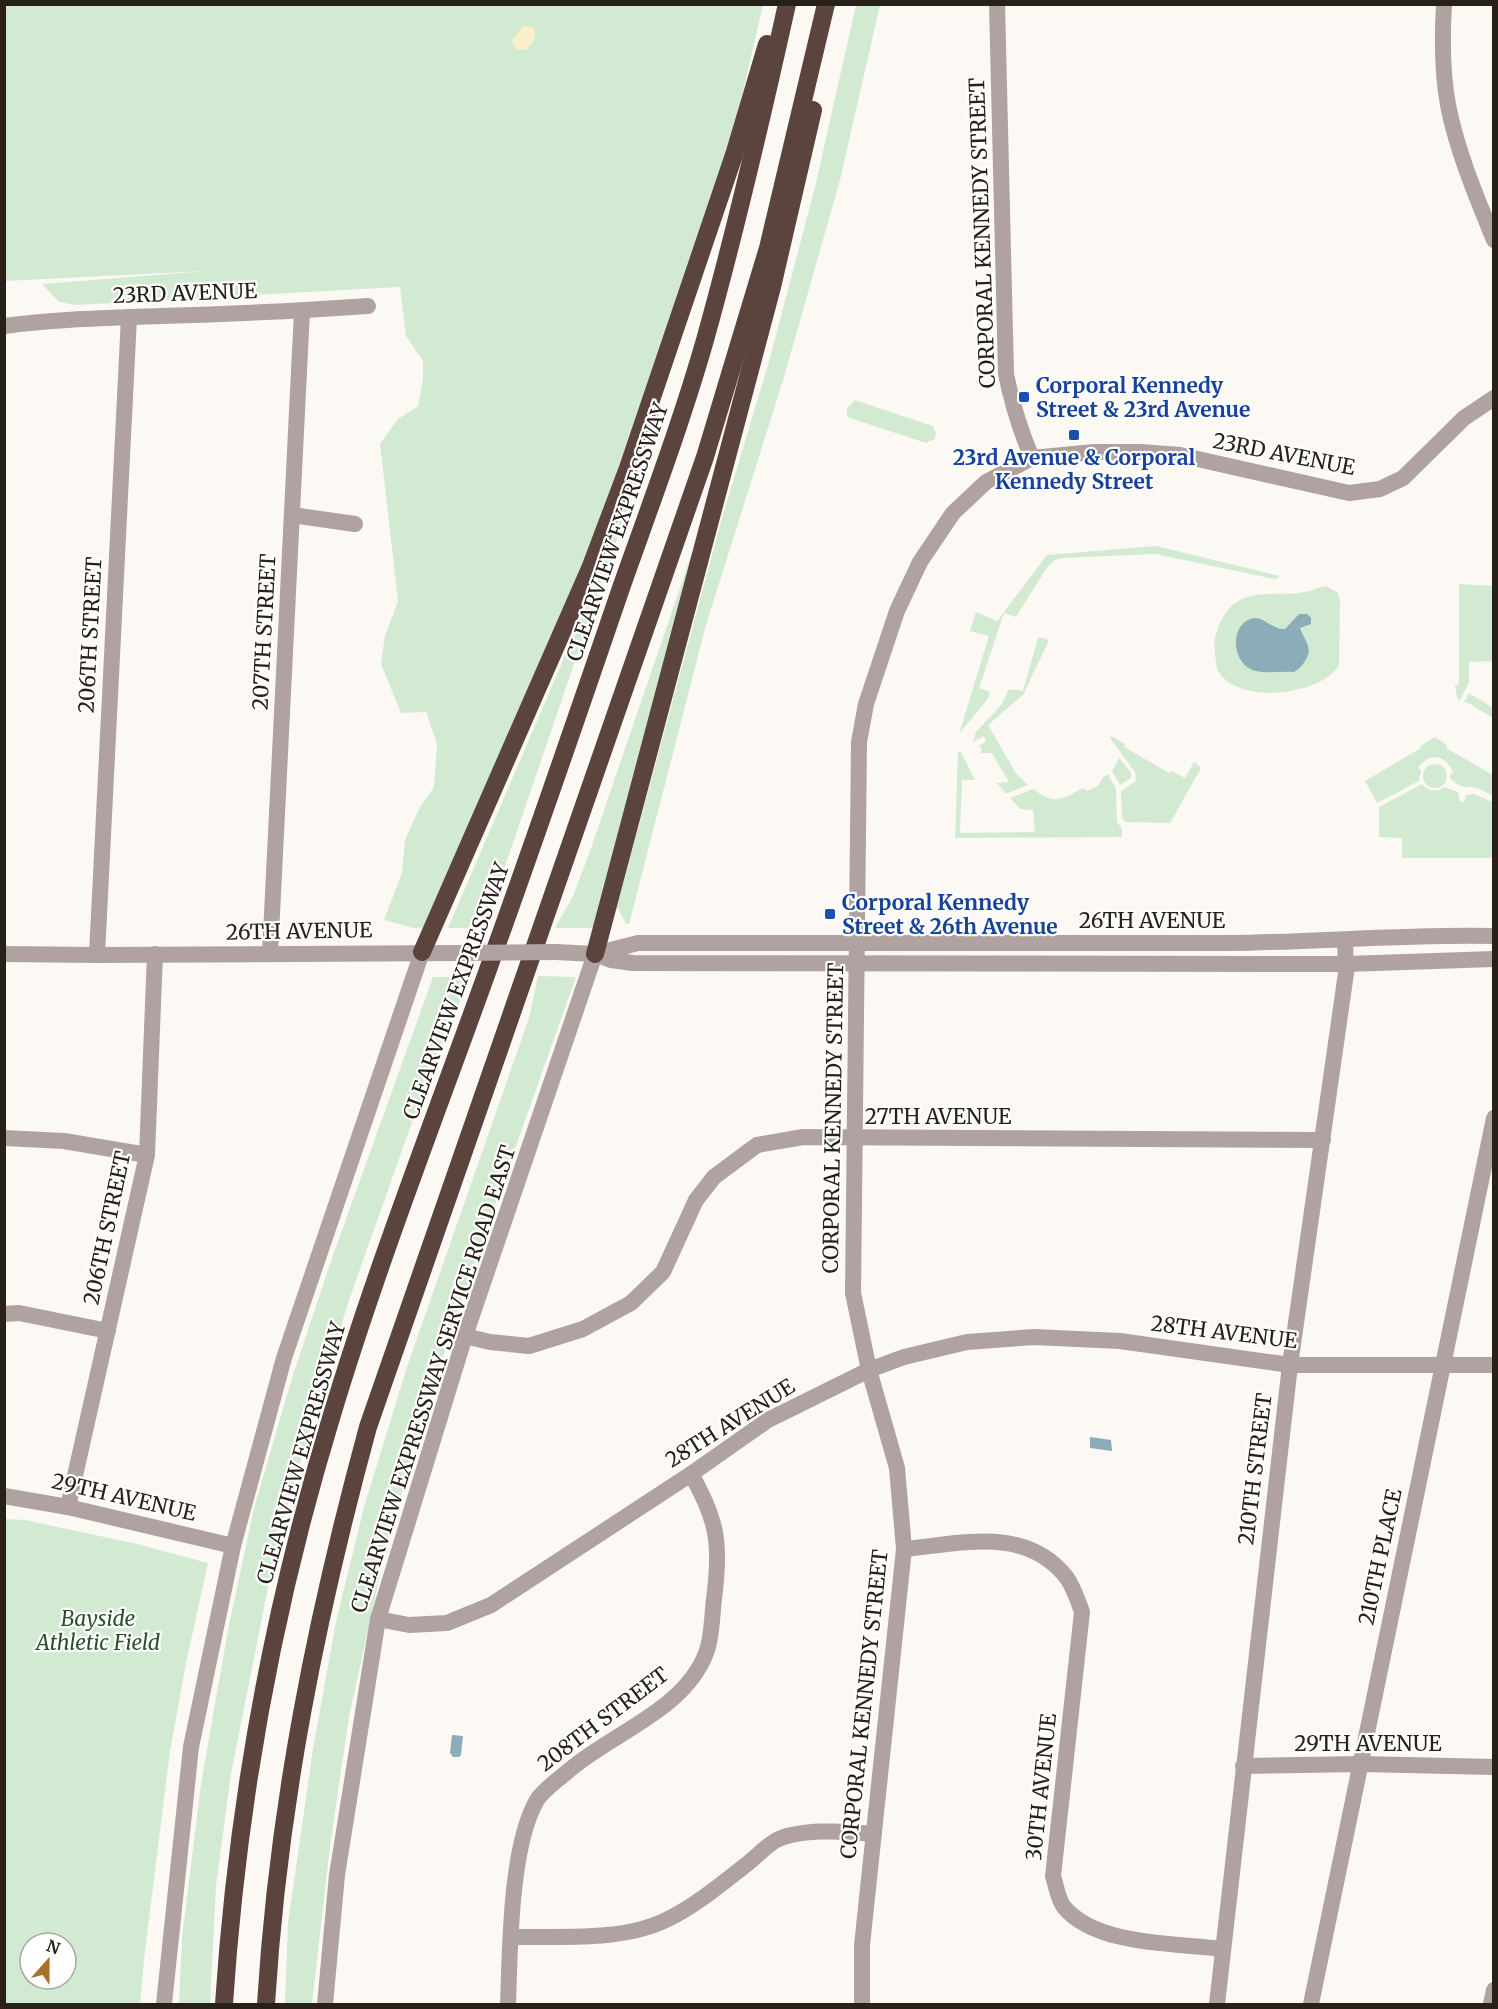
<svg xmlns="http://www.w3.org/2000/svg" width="1498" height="2009" font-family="Merriweather,serif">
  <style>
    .green { fill: #d3ead2; fill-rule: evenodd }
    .sand { fill: #f9f0ca }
    .water { fill: #8cacb9 }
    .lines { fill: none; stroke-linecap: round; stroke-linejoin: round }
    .minor { stroke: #afa2a0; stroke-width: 16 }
    .tertiary { stroke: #afa2a0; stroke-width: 16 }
    .motorway { stroke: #5b433e; stroke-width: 18 }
    .tertiary-bridge { stroke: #afa2a0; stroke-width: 16 }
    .transit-dot { fill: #1a4fb4; stroke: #fff; stroke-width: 2 }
    .labels { text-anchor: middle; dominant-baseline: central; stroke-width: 4.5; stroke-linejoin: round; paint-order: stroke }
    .street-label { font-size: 21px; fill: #282119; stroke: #fff }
    .transit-label { font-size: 21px; font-weight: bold; fill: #164399; stroke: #fff; text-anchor: start }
    .park-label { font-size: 21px; font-style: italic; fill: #2b4f2d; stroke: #fff }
  </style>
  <rect width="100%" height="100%" fill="#fcf8f4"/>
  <!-- green -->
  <g class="green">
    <path d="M 5,5 L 763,5 L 731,143 L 692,262 L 597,529 L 430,927 L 414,928 L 384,920 L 402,873 L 405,840 L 419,809 L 434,787 L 437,744 L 426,712 L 401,713 L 381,664 L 385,636 L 398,601 L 380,444 L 398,419 L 418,406 L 423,379 L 423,361 L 406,336 L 400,287 L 76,305 L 59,302 L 42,284 L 206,271 L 5,281 Z"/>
    <path d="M 856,5 L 880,5 L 840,180 L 784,377 L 706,625 L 629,924 L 626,924 L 617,907 L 722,518 L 770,358 L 815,187 Z"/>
    <path d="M 855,400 L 933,426 L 936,433 L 935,439 L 926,443 L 850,418 L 847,415 L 847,408 Z"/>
    <path d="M 661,409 L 484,928 L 448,928 L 582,616 L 613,539 L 656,413 Z"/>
    <path d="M 706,512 L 596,928 L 555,928 L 573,896 L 589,854 Z"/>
    <path d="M 1156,546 L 1280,576 L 1275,579 L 1155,554 L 1063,558 L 1055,560 L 1048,566 L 1016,617 L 1004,613 L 979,688 L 990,692 L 987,700 L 959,734 L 989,636 L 970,631 L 976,612 L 997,621 L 1047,555 Z"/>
    <path d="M 1459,584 L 1494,586 L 1493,661 L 1469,662 L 1469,682 L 1460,700 L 1457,698 L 1455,686 L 1459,684 Z"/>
    <path d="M 1326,586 L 1338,593 L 1340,600 L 1339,665 C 1321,696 1235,706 1217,669 C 1216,665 1216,660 1215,655 C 1214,646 1214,637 1218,628 C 1222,617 1229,606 1240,600 C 1258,591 1280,595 1299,593 C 1308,592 1317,588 1326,586 Z"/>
    <path d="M 1038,638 L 1043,638 L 1049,640 L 1023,695 L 988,725 L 1016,773 L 1028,785 L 1006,794 L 997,783 L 1009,782 L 992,753 L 980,753 L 982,750 L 979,746 L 986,741 L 984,736 L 973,742 L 976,732 L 1001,705 L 1009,689 L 1023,691 Z"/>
    <path d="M 1469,693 L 1493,708 L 1493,718 L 1470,704 L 1464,702 Z"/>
    <path d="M 1112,736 L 1125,744 L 1124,747 L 1169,773 L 1171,771 L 1185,778 L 1194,762 L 1200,767 L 1200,770 L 1170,823 L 1126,822 L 1122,819 L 1121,791 L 1136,781 L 1135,772 L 1110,738 Z"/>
    <path d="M 1435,737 L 1447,745 L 1446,748 L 1493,775 L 1493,796 C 1489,794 1484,791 1479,789 C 1465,785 1461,790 1450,778 L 1450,774 L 1453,773 C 1447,755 1429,751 1418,768 L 1421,770 L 1419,781 L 1377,803 L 1365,781 L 1421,748 L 1420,746 Z"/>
    <path d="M 958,752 L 961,752 L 975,780 L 962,780 L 960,833 L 1035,832 L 1033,810 L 1020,809 L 1010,798 L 1033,789 C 1055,805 1060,800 1083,788 L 1087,791 L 1099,785 L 1102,778 L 1108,774 L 1116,789 L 1117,822 L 1122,829 L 1122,837 L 955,838 Z"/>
    <path d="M 1119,758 L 1131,772 L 1131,778 L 1120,785 L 1112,771 Z"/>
    <circle cx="1435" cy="776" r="12"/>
    <path d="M 1422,784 C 1428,791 1437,793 1444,787 L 1458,792 L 1460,802 L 1464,802 L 1466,795 L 1474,794 L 1493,802 L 1493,858 L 1402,858 L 1402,838 L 1379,837 L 1379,807 Z"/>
    <path d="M 538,976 L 576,977 L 462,1298 L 417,1436 L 385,1552 L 349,1717 L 330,1846 L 312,2004 L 285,2004 L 288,1923 L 313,1749 L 336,1622 L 364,1507 L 407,1367 L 529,1018 Z"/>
    <path d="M 433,977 L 470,977 L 433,1063 L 348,1303 L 278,1537 L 231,1774 L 216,1886 L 210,2004 L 179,2004 L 182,1938 L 201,1784 L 228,1630 L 254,1508 L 292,1378 L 331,1261 Z"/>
    <path d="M 5,1519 L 25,1520 L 137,1544 L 208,1563 L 186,1663 L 170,1751 L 144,1959 L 140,2004 L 5,2004 ZM 30,1943 L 66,1943 L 66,1979 L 30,1979 Z"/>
  </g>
  <!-- sand -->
  <path class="sand" d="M 523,26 L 534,28 L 535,39 L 526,50 L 516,49 L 512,40 Z"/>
  <!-- water -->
  <g class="water">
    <path d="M 1299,614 L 1307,614 L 1311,618 L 1311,624 L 1300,628 C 1304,640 1314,648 1305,661 C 1302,666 1299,669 1294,672 C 1282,671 1268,674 1256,671 C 1233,666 1228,628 1250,619 C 1263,614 1271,630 1285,629 Z"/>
    <path d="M 1090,1437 L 1111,1440 L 1112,1451 L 1090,1448 Z"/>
    <path d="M 452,1735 L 463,1736 L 461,1755 L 459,1757 L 453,1757 L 450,1753 Z"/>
  </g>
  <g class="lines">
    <!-- minor -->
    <g class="minor">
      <path d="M 997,4 L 1006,374 C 1012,404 1020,430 1032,458"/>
      <path d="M 1444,4 C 1442,38 1442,72 1448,105 C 1457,151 1476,196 1494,240"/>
      <path d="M 4,326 C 56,319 109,318 161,316 C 230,314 299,311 368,306"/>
      <path d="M 292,515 L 355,524"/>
      <path d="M 270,954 L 302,311"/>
      <path d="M 97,955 L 129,317"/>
      <path d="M 4,1138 L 64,1141 L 147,1155"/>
      <path d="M 4,1314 L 19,1313 L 108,1331"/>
      <path d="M 465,1336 L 490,1342 L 529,1346 L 583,1329 L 631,1303 L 663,1272 L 696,1200 L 714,1177 L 757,1145 L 803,1137 L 1323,1140"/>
      <path d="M 4,1496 L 68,1507 L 233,1546"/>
      <path d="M 68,1507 L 147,1155 L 155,954"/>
      <path d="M 904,1549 C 961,1544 1026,1525 1067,1578 C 1074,1588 1078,1601 1082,1612 L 1053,1876 C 1056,1885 1058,1900 1064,1907 C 1096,1946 1176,1943 1222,1949"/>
      <path d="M 378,1619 L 409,1625 L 447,1623 L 491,1605 L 691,1474 L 768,1420 L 869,1370 L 904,1357 L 967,1342 L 1034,1337 L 1120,1341 L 1290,1365 L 1494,1365"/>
      <path d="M 1243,1766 L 1361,1764 L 1494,1767"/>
      <path d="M 511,1937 C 560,1936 623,1942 668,1919 C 694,1907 724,1882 747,1864 C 756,1857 765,1847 775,1841 C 797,1828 849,1831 874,1834"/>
      <path d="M 508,2004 C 510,1950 510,1846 537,1800 C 544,1789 558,1780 567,1772 C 611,1733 684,1711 706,1653 C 712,1639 712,1615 714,1599 C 721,1545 718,1521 691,1474"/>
      <path d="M 862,2004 L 862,1945 L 904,1549 L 897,1468 L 869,1370 L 853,1293 L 859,742 L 866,704 L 897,611 L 920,562 L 953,513 L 986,482 L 1032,458 L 1094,452 L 1141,452 L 1180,455 L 1349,493 L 1380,489 L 1403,478 L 1464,418 L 1494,398"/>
      <path d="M 1217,2004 L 1290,1365 L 1346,973 L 1345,940"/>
      <path d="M 1311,2004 L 1494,1118"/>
      <path d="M 1491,2004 L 1494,1990"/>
    </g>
    <!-- tertiary -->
    <g class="tertiary">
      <path d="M 556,952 L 595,954 L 611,960 L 633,963 L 1346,964 L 1494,959"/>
      <path d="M 4,954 L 97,955 L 461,953"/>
      <path d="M 595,954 L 638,943 C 835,942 1033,944 1231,943 C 1319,942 1406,934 1494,936"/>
      <path d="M 164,2004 L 191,1747 L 233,1546 L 284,1358 L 422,952"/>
      <path d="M 325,2004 L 337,1875 L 378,1619 L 465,1336 L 595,954"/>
    </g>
    <!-- motorway -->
    <g class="motorway">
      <path d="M 422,952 L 591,566 L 628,468 L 734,155 L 767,44"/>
      <path d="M 595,954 L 772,287 L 813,110"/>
      <path d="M 224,2004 C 237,1807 273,1608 331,1418 C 377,1265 436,1115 490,964 C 535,839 578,714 621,588 C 650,506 681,424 705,340 C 736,229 762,117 787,4"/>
      <path d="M 266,2004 C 278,1807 316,1618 368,1427 L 705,457 L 768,248 L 826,4"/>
    </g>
    <!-- tertiary-bridge -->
    <path class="tertiary-bridge" d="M 461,953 L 556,952"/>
  </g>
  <!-- markers -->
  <g class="transit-dot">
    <rect x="1018" y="391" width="12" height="12" rx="3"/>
    <rect x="1068" y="429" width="12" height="12" rx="3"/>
    <rect x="824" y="908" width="12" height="12" rx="3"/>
  </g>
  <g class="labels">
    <!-- street labels -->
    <g class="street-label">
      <text transform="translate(982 233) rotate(-92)">CORPORAL KENNEDY STREET</text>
      <text transform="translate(185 293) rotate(-2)">23RD AVENUE</text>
      <text transform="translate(1284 454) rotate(11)">23RD AVENUE</text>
      <text transform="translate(617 532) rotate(-71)">CLEARVIEW EXPRESSWAY</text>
      <text transform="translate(264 632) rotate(-87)">207TH STREET</text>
      <text transform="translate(90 635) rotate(-87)">206TH STREET</text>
      <text x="1152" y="920">26TH AVENUE</text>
      <text transform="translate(299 931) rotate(-1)">26TH AVENUE</text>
      <text transform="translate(456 991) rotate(-70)">CLEARVIEW EXPRESSWAY</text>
      <text x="938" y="1116">27TH AVENUE</text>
      <text transform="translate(833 1118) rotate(-89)">CORPORAL KENNEDY STREET</text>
      <text transform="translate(107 1228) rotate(-78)">206TH STREET</text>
      <text transform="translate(1224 1332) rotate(7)">28TH AVENUE</text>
      <text transform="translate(433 1379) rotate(-72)">CLEARVIEW EXPRESSWAY SERVICE ROAD EAST</text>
      <text transform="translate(730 1423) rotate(-32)">28TH AVENUE</text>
      <text transform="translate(301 1453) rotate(-74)">CLEARVIEW EXPRESSWAY</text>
      <text transform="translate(1255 1469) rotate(-83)">210TH STREET</text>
      <text transform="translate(124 1497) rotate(13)">29TH AVENUE</text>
      <text transform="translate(1380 1557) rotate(-78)">210TH PLACE</text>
      <text transform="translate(864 1704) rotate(-84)">CORPORAL KENNEDY STREET</text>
      <text transform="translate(603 1719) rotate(-37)">208TH STREET</text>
      <text x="1368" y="1743">29TH AVENUE</text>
      <text transform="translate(1041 1787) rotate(-84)">30TH AVENUE</text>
    </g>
    <!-- transit labels -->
    <g class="transit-label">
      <text x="1036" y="385">Corporal Kennedy<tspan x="1036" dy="24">Street &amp; 23rd Avenue</tspan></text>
      <text x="1074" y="457" text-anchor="middle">23rd Avenue &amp; Corporal<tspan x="1074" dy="24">Kennedy Street</tspan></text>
      <text x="842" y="902">Corporal Kennedy<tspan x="842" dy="24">Street &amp; 26th Avenue</tspan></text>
    </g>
    <!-- park labels -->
    <g class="park-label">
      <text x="98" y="1618">Bayside<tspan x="98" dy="24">Athletic Field</tspan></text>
    </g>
  </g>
  <!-- border -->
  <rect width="1498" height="2009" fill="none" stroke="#282119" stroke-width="12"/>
  <!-- north arrow -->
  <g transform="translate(48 1961) rotate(21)"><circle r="28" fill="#ffffff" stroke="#a9a6a3" stroke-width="1.5"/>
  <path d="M0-4.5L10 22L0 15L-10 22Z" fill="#a5722a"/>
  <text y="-9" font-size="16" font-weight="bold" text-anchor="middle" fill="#282119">N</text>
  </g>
</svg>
